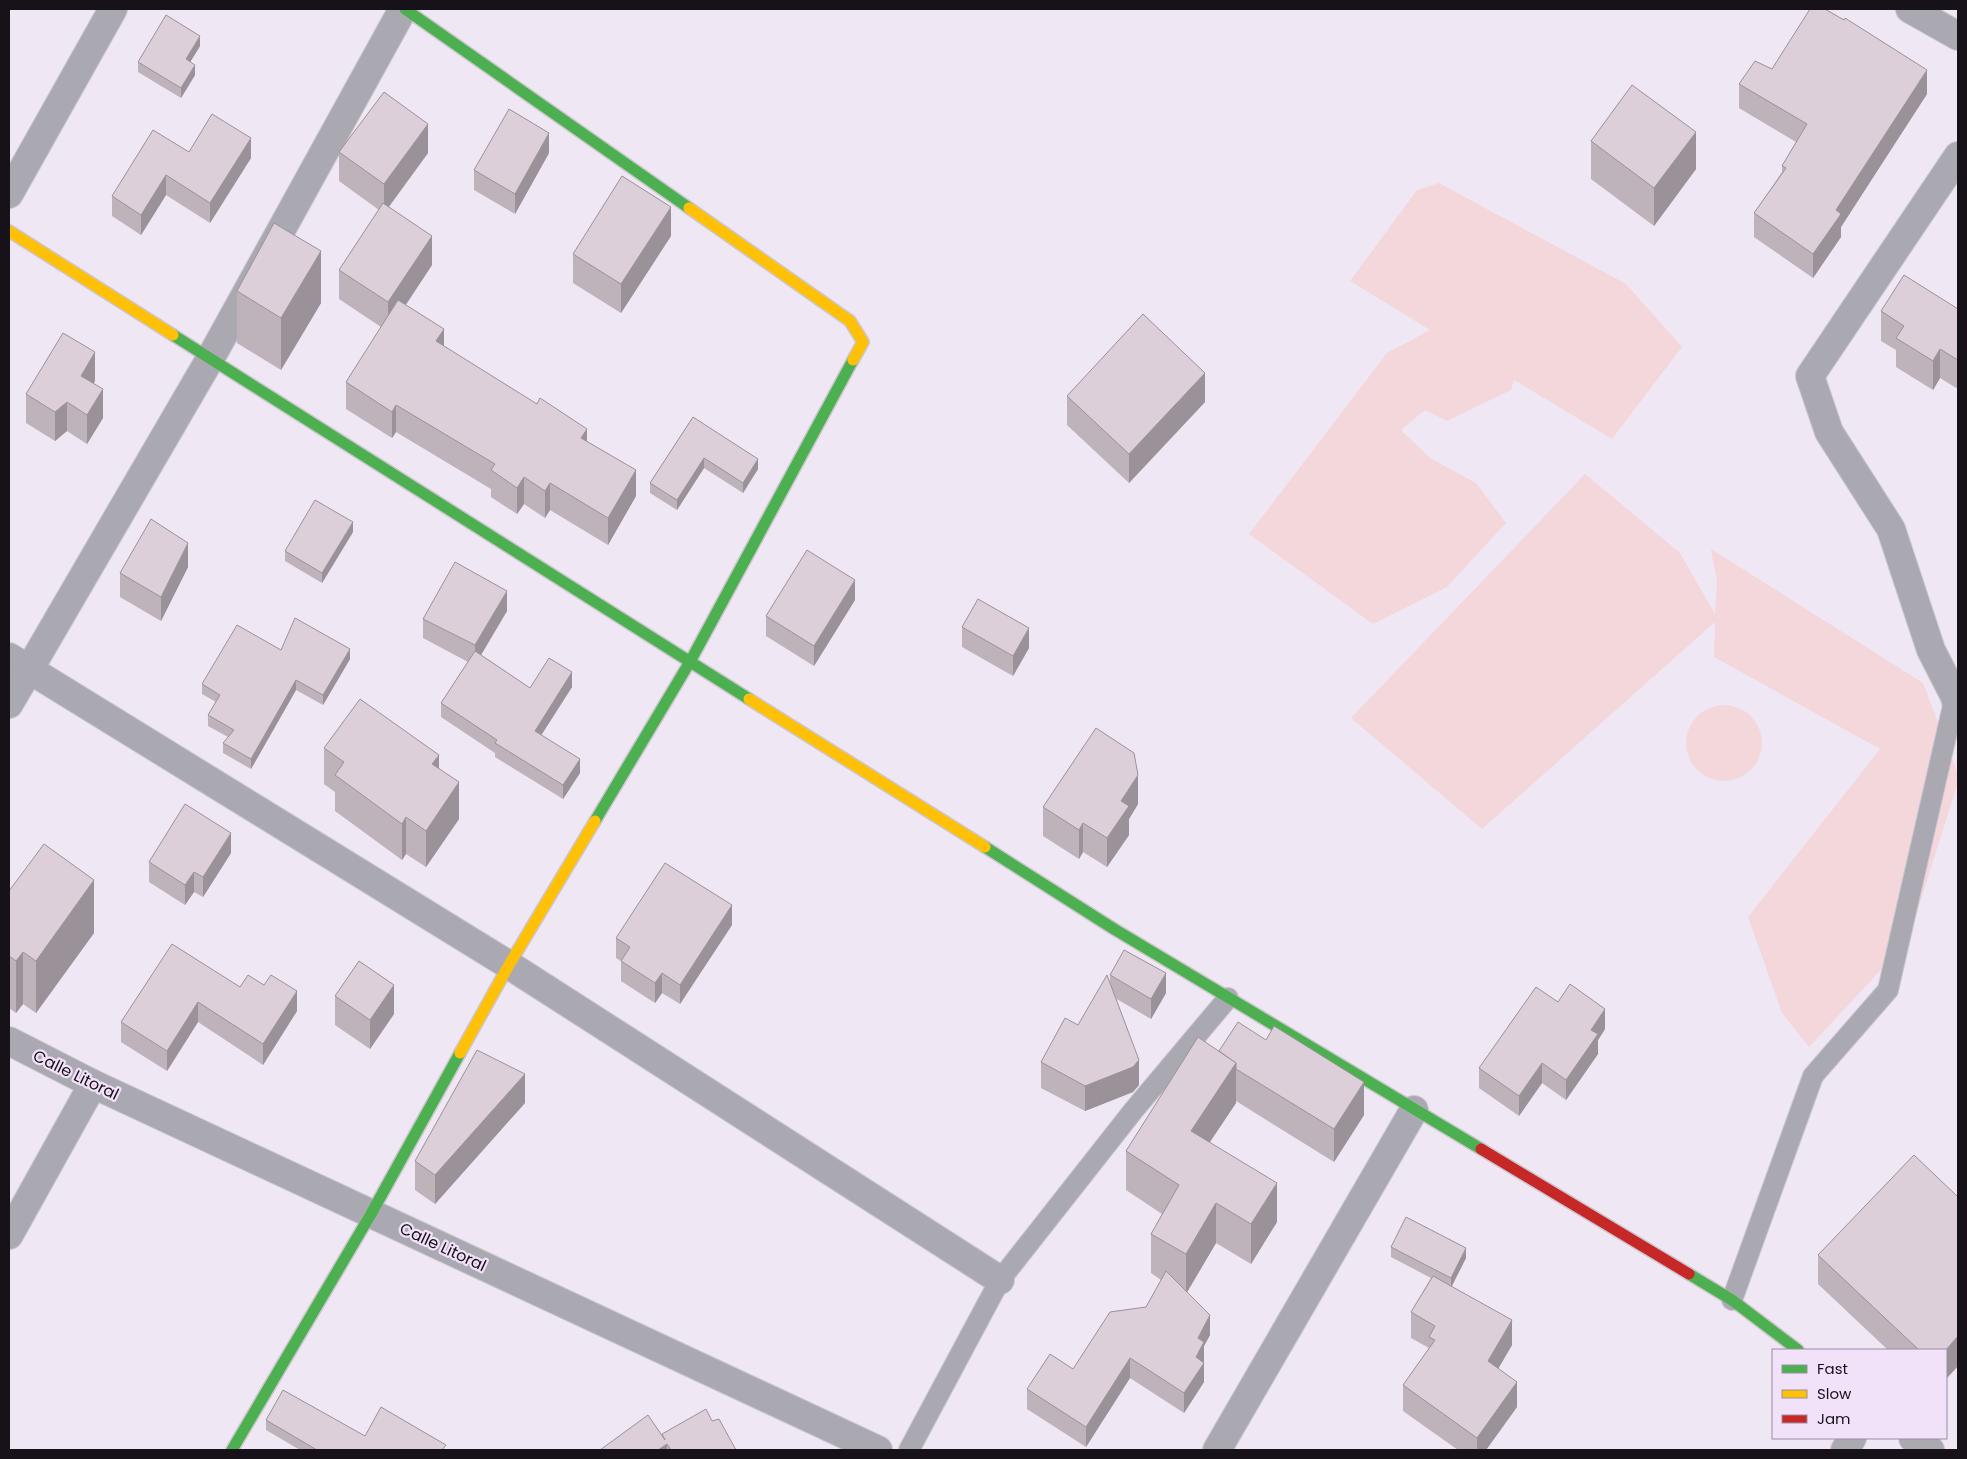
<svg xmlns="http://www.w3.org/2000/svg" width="1967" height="1459" font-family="Poppins,sans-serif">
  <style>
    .green { fill: #f4d7db }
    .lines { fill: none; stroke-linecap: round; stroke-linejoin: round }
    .lane-casing { stroke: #ccc6cf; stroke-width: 22 }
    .street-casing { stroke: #ccc6cf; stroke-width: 30 }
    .fast-casing { stroke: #ccc6cf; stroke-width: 14 }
    .slow-casing { stroke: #ccc6cf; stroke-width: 14 }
    .jam-casing { stroke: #ccc6cf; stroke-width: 14 }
    .lane { stroke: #aaa9b2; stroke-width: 20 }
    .street { stroke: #aaa9b2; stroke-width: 28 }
    .fast { stroke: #4caf50; stroke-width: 11 }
    .slow { stroke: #ffc107; stroke-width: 11 }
    .jam { stroke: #c62828; stroke-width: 11 }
    .wall { fill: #beb2bb }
    .shaded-wall { fill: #9b9199 }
    .building { fill: #ddcfda; stroke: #9b9199 }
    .labels { text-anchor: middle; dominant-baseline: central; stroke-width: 4.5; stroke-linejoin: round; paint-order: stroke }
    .street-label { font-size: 16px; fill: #171119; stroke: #f1e1f9 }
  </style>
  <rect width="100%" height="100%" fill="#efe7f3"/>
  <!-- green -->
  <g class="green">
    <path d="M 1439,183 L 1626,284 L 1682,347 L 1612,439 L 1514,380 L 1511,390 L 1447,421 L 1425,410 L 1401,430 L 1430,458 L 1476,483 L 1506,523 L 1447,587 L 1373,624 L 1249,534 L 1387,353 L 1430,330 L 1350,281 L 1417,190 Z"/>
    <path d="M 1585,474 L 1680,553 L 1715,614 L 1717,581 L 1711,549 L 1923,683 L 1958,774 L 1958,782 L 1908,941 L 1809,1047 L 1782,1013 L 1748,917 L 1880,749 L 1714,657 L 1715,622 L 1482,829 L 1351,718 Z"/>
    <circle cx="1724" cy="743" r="38"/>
  </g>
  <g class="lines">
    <defs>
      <g id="lane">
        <path d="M 1732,1300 L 1813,1076 L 1888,990 L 1955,697"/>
        <path d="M 909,1450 L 1000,1280 L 1133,1111 L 1228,998"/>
      </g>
      <g id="street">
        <path d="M 1910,9 L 1958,36"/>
        <path d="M 1958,156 L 1810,376 L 1829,432 L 1891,529 L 1931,650 L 1955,697 L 1958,710"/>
        <path d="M 9,194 L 113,9"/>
        <path d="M 9,657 L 509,965 L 1000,1280"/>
        <path d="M 9,704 L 210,359 L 403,9"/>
        <path d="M 9,1041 L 93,1084 L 878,1450"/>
        <path d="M 9,1235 L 93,1084"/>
        <path d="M 1913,1438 L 1930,1450"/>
        <path d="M 1217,1450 L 1414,1110"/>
        <path d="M 1845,1450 L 1852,1438"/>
      </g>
      <g id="fast">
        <path d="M 405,9 L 689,208"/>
        <path d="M 173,335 L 749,699"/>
        <path d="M 595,821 L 691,660 L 853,360"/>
        <path d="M 985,847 L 1114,929 L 1481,1149"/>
        <path d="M 1689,1274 L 1732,1300 L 1798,1350"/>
        <path d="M 232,1450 L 371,1214 L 460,1053"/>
      </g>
      <g id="slow">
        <path d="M 689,208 L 850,321 L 863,342 L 853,360"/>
        <path d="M 9,231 L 173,335"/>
        <path d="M 749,699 L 985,847"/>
        <path d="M 460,1053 L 509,965 L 595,821"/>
      </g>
      <path id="jam" d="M 1481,1149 L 1689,1274"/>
    </defs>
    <!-- lane casing -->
    <use href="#lane" class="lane-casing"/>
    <!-- street casing -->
    <use href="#street" class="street-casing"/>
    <!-- fast casing -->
    <use href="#fast" class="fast-casing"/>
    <!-- slow casing -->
    <use href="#slow" class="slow-casing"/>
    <!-- jam casing -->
    <use href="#jam" class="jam-casing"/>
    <!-- lane -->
    <use href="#lane" class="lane"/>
    <!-- street -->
    <use href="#street" class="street"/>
    <!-- fast -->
    <use href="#fast" class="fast"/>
    <!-- slow -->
    <use href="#slow" class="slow"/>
    <!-- jam -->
    <use href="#jam" class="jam"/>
  </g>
  <!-- wall -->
  <g class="wall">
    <path d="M 200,46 L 190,62 L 195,75 L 181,98 L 138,72 L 138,62 Z"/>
    <path d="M 1772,69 L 1927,94 L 1841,227 L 1841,237 L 1813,278 L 1754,237 L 1754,213 L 1782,172 L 1782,166 L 1796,142 L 1739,108 L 1739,84 Z"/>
    <path d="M 1591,141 L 1696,169 L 1654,226 L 1591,179 Z"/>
    <path d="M 189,152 L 251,158 L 210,223 L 166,195 L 141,235 L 112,216 L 112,196 Z"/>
    <path d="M 339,152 L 428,153 L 389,207 L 432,265 L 406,305 L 444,346 L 587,441 L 636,496 L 608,545 L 550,510 L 545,518 L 524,504 L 517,514 L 491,497 L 491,489 L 396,432 L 392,438 L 346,409 L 346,382 L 381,327 L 339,299 L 339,270 L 379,210 L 339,181 Z"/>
    <path d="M 549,153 L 515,214 L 474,190 L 474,170 Z"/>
    <path d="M 671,236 L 621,313 L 573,283 L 573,254 Z"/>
    <path d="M 237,291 L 321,303 L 281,370 L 237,343 Z"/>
    <path d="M 1958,309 L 1958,389 L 1940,378 L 1933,390 L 1896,367 L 1896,350 L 1881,341 L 1881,311 Z"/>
    <path d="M 95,381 L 94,383 L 103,418 L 87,444 L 67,431 L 55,441 L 26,423 L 26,394 Z"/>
    <path d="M 1067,396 L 1205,402 L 1129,483 L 1067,425 Z"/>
    <path d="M 693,417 L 758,469 L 743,493 L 704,468 L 677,510 L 650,493 L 650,483 Z"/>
    <path d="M 353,532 L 322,583 L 285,561 L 285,551 Z"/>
    <path d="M 188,567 L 161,621 L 120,597 L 120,573 Z"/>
    <path d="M 855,600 L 814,666 L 766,636 L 766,616 Z"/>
    <path d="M 507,611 L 481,655 L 530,688 L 572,687 L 541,735 L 580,773 L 563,799 L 495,757 L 495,753 L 441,717 L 441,703 L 468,662 L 423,638 L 423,619 Z"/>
    <path d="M 962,627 L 1029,648 L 1013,676 L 962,647 Z"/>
    <path d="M 281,650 L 350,659 L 323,705 L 296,690 L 251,769 L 223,753 L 223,743 L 228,737 L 208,726 L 208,715 L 216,702 L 202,694 L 202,684 Z"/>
    <path d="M 324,748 L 439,768 L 459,819 L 426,867 L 406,854 L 402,860 L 335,811 L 335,792 L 324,784 Z"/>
    <path d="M 1138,804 L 1129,819 L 1129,835 L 1107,867 L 1083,852 L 1079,859 L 1043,836 L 1043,807 Z"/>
    <path d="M 231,853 L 203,897 L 194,892 L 185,905 L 149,882 L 149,862 Z"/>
    <path d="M 9,891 L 94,933 L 36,1013 L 23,1004 L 16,1013 L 9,1008 Z"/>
    <path d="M 732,925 L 680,1004 L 662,993 L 655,1003 L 621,981 L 621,961 L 616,958 L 616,938 Z"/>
    <path d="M 1110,975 L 1166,993 L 1151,1019 L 1115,998 L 1139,1085 L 1133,1092 L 1085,1111 L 1041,1088 L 1041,1062 L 1078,1025 L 1110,984 Z"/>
    <path d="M 240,987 L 297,1011 L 263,1065 L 198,1022 L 167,1071 L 121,1042 L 121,1022 Z"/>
    <path d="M 335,996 L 394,1014 L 370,1049 L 335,1025 Z"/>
    <path d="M 1558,1002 L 1605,1029 L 1598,1040 L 1598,1054 L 1566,1100 L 1542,1083 L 1519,1116 L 1479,1088 L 1479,1068 Z"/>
    <path d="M 1219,1051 L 1364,1115 L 1334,1162 L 1236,1101 L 1236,1103 L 1210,1142 L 1277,1222 L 1251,1264 L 1216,1243 L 1187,1292 L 1210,1335 L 1204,1346 L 1204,1382 L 1184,1413 L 1130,1378 L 1086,1447 L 1027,1409 L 1027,1389 L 1073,1369 L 1146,1307 L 1161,1280 L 1151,1273 L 1151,1234 L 1162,1214 L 1126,1190 L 1126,1151 Z"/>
    <path d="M 525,1103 L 435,1204 L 415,1190 L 415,1161 Z"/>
    <path d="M 1958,1197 L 1958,1366 L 1946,1379 L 1946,1350 L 1888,1350 L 1818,1284 L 1818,1255 Z"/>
    <path d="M 1391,1247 L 1466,1258 L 1451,1286 L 1512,1345 L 1498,1369 L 1517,1407 L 1486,1450 L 1458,1450 L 1403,1411 L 1403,1385 L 1429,1348 L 1411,1338 L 1411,1312 L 1431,1278 L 1391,1257 Z"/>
    <path d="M 266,1420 L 365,1436 L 446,1450 L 300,1450 L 266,1430 Z"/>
    <path d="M 712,1421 L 736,1450 L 600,1450 L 662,1435 Z"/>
  </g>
  <!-- shaded-wall -->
  <g class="shaded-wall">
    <path d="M 200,36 L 200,46 L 186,69 L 186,59 Z"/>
    <path d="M 195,65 L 195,75 L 181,98 L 181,88 Z"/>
    <path d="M 1927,70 L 1927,94 L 1841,227 L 1841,237 L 1813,278 L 1813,254 L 1836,210 Z"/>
    <path d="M 428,124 L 428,153 L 384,213 L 384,184 Z"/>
    <path d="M 1696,132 L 1696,169 L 1654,226 L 1654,188 Z"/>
    <path d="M 549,133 L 549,153 L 515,214 L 515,194 Z"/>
    <path d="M 251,138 L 251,158 L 210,223 L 210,203 Z"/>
    <path d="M 166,175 L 166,195 L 141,235 L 141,215 Z"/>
    <path d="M 671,207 L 671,236 L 621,313 L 621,284 Z"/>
    <path d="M 432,236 L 432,265 L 388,331 L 388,302 Z"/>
    <path d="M 321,251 L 321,303 L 281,370 L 281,318 Z"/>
    <path d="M 444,329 L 444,356 L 436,341 Z"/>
    <path d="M 1940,349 L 1940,378 L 1933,390 L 1933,361 Z"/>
    <path d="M 95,352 L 95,381 L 81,405 L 81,376 Z"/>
    <path d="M 1205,373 L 1205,402 L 1129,483 L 1129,454 Z"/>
    <path d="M 103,389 L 103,418 L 87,444 L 87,415 Z"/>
    <path d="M 67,402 L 67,431 L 55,441 L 55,412 Z"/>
    <path d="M 396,405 L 396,432 L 392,438 L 392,412 Z"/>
    <path d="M 587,429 L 587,456 L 581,438 Z"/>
    <path d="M 704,458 L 704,468 L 677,510 L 677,500 Z"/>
    <path d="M 758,459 L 758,469 L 743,493 L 743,483 Z"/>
    <path d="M 636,470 L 636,496 L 608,545 L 608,518 Z"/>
    <path d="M 524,477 L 524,504 L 517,514 L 517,488 Z"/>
    <path d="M 550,483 L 550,510 L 545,518 L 545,491 Z"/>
    <path d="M 353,522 L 353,532 L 322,583 L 322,573 Z"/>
    <path d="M 188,543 L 188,567 L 161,621 L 161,597 Z"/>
    <path d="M 855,580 L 855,600 L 814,666 L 814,646 Z"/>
    <path d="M 507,591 L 507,611 L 475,665 L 475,645 Z"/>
    <path d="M 1029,628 L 1029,648 L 1013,676 L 1013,656 Z"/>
    <path d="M 350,649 L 350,659 L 323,705 L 323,695 Z"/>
    <path d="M 572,672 L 572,687 L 535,745 L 535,731 Z"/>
    <path d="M 296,680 L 296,690 L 251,769 L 251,759 Z"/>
    <path d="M 439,755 L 439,791 L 432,764 Z"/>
    <path d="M 580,759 L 580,773 L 563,799 L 563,785 Z"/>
    <path d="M 1138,775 L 1138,804 L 1129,819 L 1129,835 L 1107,867 L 1107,838 L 1121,801 Z"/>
    <path d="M 459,782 L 459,819 L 426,867 L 426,831 Z"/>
    <path d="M 406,817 L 406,854 L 402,860 L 402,824 Z"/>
    <path d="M 1083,823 L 1083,852 L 1079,859 L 1079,830 Z"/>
    <path d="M 231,833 L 231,853 L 203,897 L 203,877 Z"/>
    <path d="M 194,872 L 194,892 L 185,905 L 185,885 Z"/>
    <path d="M 94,880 L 94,933 L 36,1013 L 36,961 Z"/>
    <path d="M 732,905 L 732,925 L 680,1004 L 680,985 Z"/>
    <path d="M 23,952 L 23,1004 L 16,1013 L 16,961 Z"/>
    <path d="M 662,973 L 662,993 L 655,1003 L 655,983 Z"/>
    <path d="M 1166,973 L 1166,993 L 1151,1019 L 1151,999 Z"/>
    <path d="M 394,985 L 394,1014 L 370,1049 L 370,1020 Z"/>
    <path d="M 297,991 L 297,1011 L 263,1065 L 263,1044 Z"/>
    <path d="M 198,1002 L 198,1022 L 167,1071 L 167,1051 Z"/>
    <path d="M 1605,1009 L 1605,1029 L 1598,1040 L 1598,1054 L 1566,1100 L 1566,1080 L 1591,1030 Z"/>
    <path d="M 1139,1060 L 1139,1085 L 1133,1092 L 1085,1111 L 1085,1086 Z"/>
    <path d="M 1236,1063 L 1236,1103 L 1191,1170 L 1191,1131 Z"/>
    <path d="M 1542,1063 L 1542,1083 L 1519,1116 L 1519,1096 Z"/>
    <path d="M 525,1074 L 525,1103 L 435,1204 L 435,1175 Z"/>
    <path d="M 1364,1082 L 1364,1115 L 1334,1162 L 1334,1129 Z"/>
    <path d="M 1277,1183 L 1277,1222 L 1251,1264 L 1251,1224 Z"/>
    <path d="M 1216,1203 L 1216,1243 L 1186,1294 L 1186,1254 Z"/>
    <path d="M 1466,1248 L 1466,1258 L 1451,1288 L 1451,1278 Z"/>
    <path d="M 1210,1315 L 1210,1335 L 1204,1346 L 1204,1361 L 1201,1367 L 1204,1363 L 1204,1382 L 1184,1413 L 1184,1393 L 1198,1338 Z"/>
    <path d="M 1512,1320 L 1512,1345 L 1488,1386 L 1488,1361 Z"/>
    <path d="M 1958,1336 L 1958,1366 L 1946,1379 L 1946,1350 Z"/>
    <path d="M 1130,1358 L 1130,1378 L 1086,1447 L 1086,1427 Z"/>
    <path d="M 1517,1382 L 1517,1407 L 1486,1450 L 1477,1450 L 1477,1438 Z"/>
    <path d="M 667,1444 L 667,1450 L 658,1450 Z"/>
  </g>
  <!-- building -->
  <g class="building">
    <path d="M 1810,9 L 1825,9 L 1844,20 L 1845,18 L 1927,70 L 1836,210 L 1841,214 L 1813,254 L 1754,213 L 1786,168 L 1782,166 L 1807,124 L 1739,84 L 1755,61 L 1772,69 Z"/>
    <path d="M 166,15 L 200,36 L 186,59 L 195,65 L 181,88 L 138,62 Z"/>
    <path d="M 1632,85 L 1696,132 L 1654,188 L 1591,141 Z"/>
    <path d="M 384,92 L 428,124 L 384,184 L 339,152 Z"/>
    <path d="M 509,109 L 549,133 L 515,194 L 474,170 Z"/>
    <path d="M 212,114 L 251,138 L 210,203 L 166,175 L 141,215 L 112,196 L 153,130 L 189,152 Z"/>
    <path d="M 622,176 L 671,207 L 621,284 L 573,254 Z"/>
    <path d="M 383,203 L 432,236 L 388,302 L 339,270 Z"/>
    <path d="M 274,223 L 321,251 L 281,318 L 237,291 Z"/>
    <path d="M 1904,275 L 1958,309 L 1958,360 L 1940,349 L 1933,361 L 1896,338 L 1904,326 L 1881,311 Z"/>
    <path d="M 398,300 L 444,329 L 436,341 L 537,404 L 540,398 L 587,429 L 581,438 L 636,470 L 608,518 L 550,483 L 545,491 L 524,477 L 517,488 L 491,470 L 495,464 L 396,405 L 392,412 L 346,382 Z"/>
    <path d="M 1143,314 L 1205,373 L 1129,454 L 1067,396 Z"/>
    <path d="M 63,333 L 95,352 L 81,376 L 103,389 L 87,415 L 67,402 L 55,412 L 26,394 Z"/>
    <path d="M 693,417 L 758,459 L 743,483 L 704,458 L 677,500 L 650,483 Z"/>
    <path d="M 315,500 L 353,522 L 322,573 L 285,551 Z"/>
    <path d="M 151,519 L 188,543 L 161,597 L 120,573 Z"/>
    <path d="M 807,550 L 855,580 L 814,646 L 766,616 Z"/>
    <path d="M 455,562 L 507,591 L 475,645 L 423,619 Z"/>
    <path d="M 978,599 L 1029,628 L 1013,656 L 962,627 Z"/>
    <path d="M 295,618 L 350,649 L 323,695 L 296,680 L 251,759 L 223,743 L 234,730 L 208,715 L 220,695 L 202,684 L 237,625 L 281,650 Z"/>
    <path d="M 475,651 L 530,688 L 549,658 L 572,672 L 535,731 L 580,759 L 563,785 L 495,743 L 497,740 L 441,703 Z"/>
    <path d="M 360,699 L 439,755 L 432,764 L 459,782 L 426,831 L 406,817 L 402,824 L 335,775 L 344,762 L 324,748 Z"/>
    <path d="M 1096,728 L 1134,753 L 1138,775 L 1121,801 L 1129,806 L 1107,838 L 1083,823 L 1079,830 L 1043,807 Z"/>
    <path d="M 185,804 L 231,833 L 203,877 L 194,872 L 185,885 L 149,862 Z"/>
    <path d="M 44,844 L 94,880 L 36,961 L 23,952 L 16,961 L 9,956 L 9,891 Z"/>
    <path d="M 665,863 L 732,905 L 680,985 L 662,973 L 655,983 L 621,961 L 630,947 L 616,938 Z"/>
    <path d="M 172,944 L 240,987 L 248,975 L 264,985 L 271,975 L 297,991 L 263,1044 L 198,1002 L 167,1051 L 121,1022 Z"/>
    <path d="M 1124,950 L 1166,973 L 1151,999 L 1110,975 Z"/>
    <path d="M 359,961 L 394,985 L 370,1020 L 335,996 Z"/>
    <path d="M 1107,975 L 1139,1060 L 1133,1067 L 1085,1086 L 1041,1062 L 1065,1018 L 1078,1025 Z"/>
    <path d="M 1570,984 L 1605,1009 L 1591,1030 L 1598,1034 L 1566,1080 L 1542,1063 L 1519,1096 L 1479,1068 L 1536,987 L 1558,1002 Z"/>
    <path d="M 1238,1022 L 1266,1040 L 1274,1026 L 1364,1082 L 1334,1129 L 1236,1069 L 1236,1063 L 1219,1051 Z"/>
    <path d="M 1198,1037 L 1236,1063 L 1191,1131 L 1277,1183 L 1251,1224 L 1216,1203 L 1186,1254 L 1151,1234 L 1179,1185 L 1126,1151 Z"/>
    <path d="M 477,1050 L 525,1074 L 435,1175 L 415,1161 Z"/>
    <path d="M 1914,1155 L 1958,1197 L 1958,1336 L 1946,1350 L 1919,1350 L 1818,1255 Z"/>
    <path d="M 1406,1217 L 1466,1248 L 1451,1278 L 1391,1247 Z"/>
    <path d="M 1166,1271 L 1210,1315 L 1198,1338 L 1204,1342 L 1196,1357 L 1204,1363 L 1184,1393 L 1130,1358 L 1086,1427 L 1027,1389 L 1050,1354 L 1073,1369 L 1110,1312 L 1146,1307 Z"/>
    <path d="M 1433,1276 L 1512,1320 L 1488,1361 L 1517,1382 L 1477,1438 L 1403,1385 L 1435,1340 L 1429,1337 L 1435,1326 L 1411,1312 Z"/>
    <path d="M 283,1390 L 365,1436 L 381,1407 L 446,1445 L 442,1450 L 317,1450 L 266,1420 Z"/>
    <path d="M 706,1409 L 712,1421 L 719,1419 L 736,1450 L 671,1450 L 667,1444 L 658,1450 L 600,1450 L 648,1415 L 665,1440 L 662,1434 Z"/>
  </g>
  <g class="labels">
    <!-- street labels -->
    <g class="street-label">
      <text transform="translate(76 1075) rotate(26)">Calle Litoral</text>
      <text transform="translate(443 1247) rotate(25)">Calle Litoral</text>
    </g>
  </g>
  <!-- border -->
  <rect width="1967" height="1459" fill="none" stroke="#171119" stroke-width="20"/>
  <!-- legend -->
  <rect x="1772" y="1349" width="175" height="90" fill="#f1e1f9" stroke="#9a8e9f"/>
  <rect x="1782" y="1365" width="25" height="8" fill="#4caf50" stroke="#9a8e9f"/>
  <text x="1817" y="1374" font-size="15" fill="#171119">Fast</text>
  <rect x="1782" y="1390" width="25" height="8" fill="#ffc107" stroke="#9a8e9f"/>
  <text x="1817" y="1399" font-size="15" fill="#171119">Slow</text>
  <rect x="1782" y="1415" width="25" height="8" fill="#c62828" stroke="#9a8e9f"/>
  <text x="1817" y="1424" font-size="15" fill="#171119">Jam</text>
</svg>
